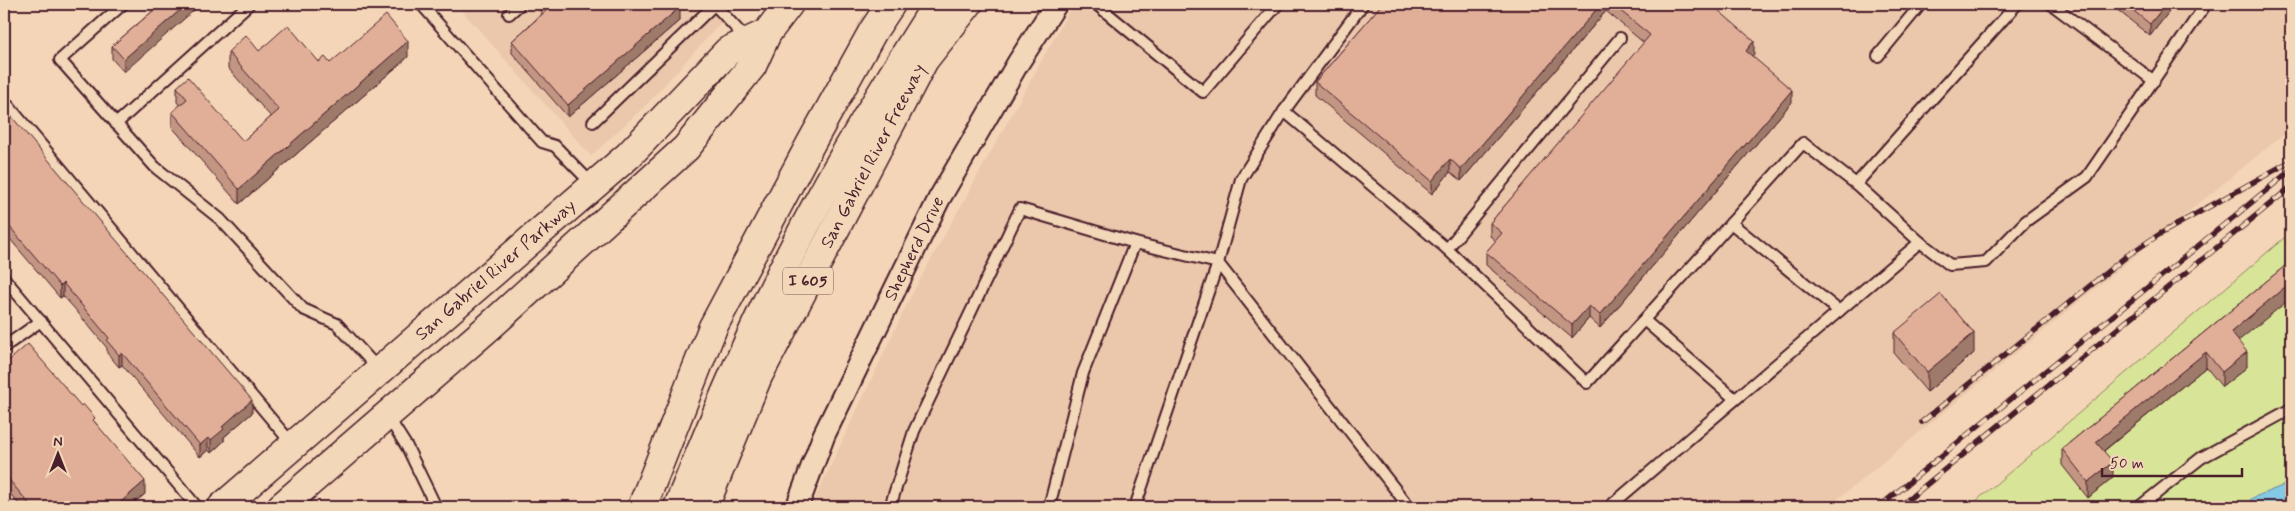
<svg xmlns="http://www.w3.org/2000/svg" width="2295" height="511" font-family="Mynerve,sans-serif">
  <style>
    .built { fill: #ebc7ab }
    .green { fill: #d8e497; stroke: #918261 }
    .water { fill: #84cae5; stroke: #6d869b }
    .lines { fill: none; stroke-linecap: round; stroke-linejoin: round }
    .lane-casing { stroke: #4a1f2b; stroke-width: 14 }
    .street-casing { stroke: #4a1f2b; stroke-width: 25 }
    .secondary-casing { stroke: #4a1f2b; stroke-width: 31 }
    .highway-casing { stroke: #4a1f2b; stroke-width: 31 }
    .lane { stroke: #f2d7b9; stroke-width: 10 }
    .street { stroke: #f2d7b9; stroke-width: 21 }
    .secondary { stroke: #f2d7b9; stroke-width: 28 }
    .highway { stroke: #f2d7b9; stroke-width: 28 }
    .rail-casing { stroke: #4a1f2b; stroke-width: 5.5 }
    .rail { stroke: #f2d7b9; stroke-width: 4; stroke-dasharray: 11; stroke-linecap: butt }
    .wall { fill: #c29683; stroke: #4a1f2b }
    .shaded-wall { fill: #9e7a6a; stroke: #4a1f2b }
    .building { fill: #e1af98; stroke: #4a1f2b }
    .labels { text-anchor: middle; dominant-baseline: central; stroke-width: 4; stroke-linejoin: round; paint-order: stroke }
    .shield { fill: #f2d7b9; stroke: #7c5656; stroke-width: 1 }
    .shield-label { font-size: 16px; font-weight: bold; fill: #4a1f2b }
    .street-label { font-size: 18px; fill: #4a1f2b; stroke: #f2d7b9 }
  </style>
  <rect width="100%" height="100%" fill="#f4d5b7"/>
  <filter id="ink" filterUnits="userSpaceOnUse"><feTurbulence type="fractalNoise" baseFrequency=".02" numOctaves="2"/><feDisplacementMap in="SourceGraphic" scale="10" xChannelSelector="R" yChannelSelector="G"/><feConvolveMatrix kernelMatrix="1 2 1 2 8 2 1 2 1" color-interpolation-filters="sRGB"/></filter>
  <g filter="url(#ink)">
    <!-- built -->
    <g class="built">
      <path d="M 456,4 L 738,4 L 646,105 L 591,156 Z"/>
      <path d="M 1073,4 L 2291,4 L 2291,128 L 1828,507 L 811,507 L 911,296 Z"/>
    </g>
    <!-- green -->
    <path class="green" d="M 2291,232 L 2291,507 L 1969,507 Z"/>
    <!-- water -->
    <path class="water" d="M 2287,484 L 2291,484 L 2291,507 L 2246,507 L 2252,498 Z"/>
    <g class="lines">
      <defs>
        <g id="lane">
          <path d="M 123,4 L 60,60 L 155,167 L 220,219 L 303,309 L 337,324 L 380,371"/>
          <path d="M 421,4 L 542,142 L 555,146 L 593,185"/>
          <path d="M 714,4 L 748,41"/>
          <path d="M 1096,4 L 1203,92 L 1278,4"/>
          <path d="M 1363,4 L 1284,111 L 1447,249"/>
          <path d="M 2051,4 L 2154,81"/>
          <path d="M 509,14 L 520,4"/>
          <path d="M 1620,38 L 1447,249 L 1587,383 L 1803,143 L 1856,184 L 2017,4"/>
          <path d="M 1878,56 L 1921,4"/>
          <path d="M 4,106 L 7,104 L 293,445"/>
          <path d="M 593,122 L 715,4"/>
          <path d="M 116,124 L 249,4"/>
          <path d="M 1856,184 L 1920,242"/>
          <path d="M 1731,223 L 1839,311"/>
          <path d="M 4,278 L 197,507"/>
          <path d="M 1644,320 L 1735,399"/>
          <path d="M 4,347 L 41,321"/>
          <path d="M 388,417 L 407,447 L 436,507"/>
          <path d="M 890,507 L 914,431 L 1020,209 L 1135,243"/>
          <path d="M 1049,507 L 1083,373 L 1135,243 L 1218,263 L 1409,507"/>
          <path d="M 1135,507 L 1218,263 L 1241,179 L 1284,111"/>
          <path d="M 1609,507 L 1920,242 L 1950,265 L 1986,262 L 2026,221 L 2087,177 L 2206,4"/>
          <path d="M 2139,507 L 2201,458 L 2291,409"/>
        </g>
        <g id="street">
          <path id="s1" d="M 797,507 L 824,435 L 939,199 L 1018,63 L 1056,4"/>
        </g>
        <g id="secondary">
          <path id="s2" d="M 222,507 L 629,155 L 728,51 L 767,33"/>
          <path d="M 281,507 L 489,327 L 686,148 L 752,66 L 767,33 L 789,4"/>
        </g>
        <g id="highway">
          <path d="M 642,507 L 713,327 L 811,143 L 873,31 L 891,4"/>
          <path d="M 678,507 C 711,426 745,344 785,265 C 830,175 883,89 937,4"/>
          <path id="s3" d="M 704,507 L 758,376 L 924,60 L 968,4"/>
        </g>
      </defs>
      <!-- lane casing -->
      <use href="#lane" class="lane-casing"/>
      <!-- street casing -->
      <use href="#street" class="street-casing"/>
      <!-- secondary casing -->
      <use href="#secondary" class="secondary-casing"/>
      <!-- highway casing -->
      <use href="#highway" class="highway-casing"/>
      <!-- lane -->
      <use href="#lane" class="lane"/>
      <!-- street -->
      <use href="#street" class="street"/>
      <!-- secondary -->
      <use href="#secondary" class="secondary"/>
      <!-- highway -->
      <use href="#highway" class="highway"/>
      <defs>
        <g id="rail">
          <path d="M 1922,422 L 2128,255 L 2160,234 L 2291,161"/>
          <path d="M 1879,507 L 2291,170"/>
          <path d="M 1899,507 L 2291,187"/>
        </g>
      </defs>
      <!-- rail casing -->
      <use href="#rail" class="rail-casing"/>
      <!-- rail -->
      <use href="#rail" class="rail"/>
    </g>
    <!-- wall -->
    <g class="wall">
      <path d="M 161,4 L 124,72 L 112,59 L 112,46 Z"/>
      <path d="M 540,4 L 677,4 L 680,20 L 568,117 L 512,53 L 512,41 L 542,14 L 540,11 Z"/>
      <path d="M 1382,4 L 1721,4 L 1716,9 L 1754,54 L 1752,56 L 1792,102 L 1600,328 L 1589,318 L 1572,338 L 1486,265 L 1486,252 L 1496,241 L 1490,236 L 1490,223 L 1644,43 L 1606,11 L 1461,181 L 1450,172 L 1432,194 L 1315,95 L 1315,82 Z"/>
      <path d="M 2110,4 L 2172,4 L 2172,8 L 2150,36 Z"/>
      <path d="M 259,51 L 330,63 L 408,57 L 239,204 L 172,127 L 172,112 L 180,106 L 177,102 L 177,87 L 243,141 L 271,117 L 228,68 L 228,52 Z"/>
      <path d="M 4,109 L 252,413 L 224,437 L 224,441 L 211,453 L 208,450 L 200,457 L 122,365 L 119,367 L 107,353 L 107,348 L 74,308 L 63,296 L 60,298 L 4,232 Z"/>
      <path d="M 2291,261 L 2238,341 L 2247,367 L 2222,387 L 2206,367 L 2104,451 L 2113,477 L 2088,498 L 2062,465 L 2062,449 Z"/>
      <path d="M 1894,333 L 1974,353 L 1927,392 L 1894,353 Z"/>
      <path d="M 4,365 L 95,422 L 145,494 L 129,507 L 21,507 L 4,486 Z"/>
    </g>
    <!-- shaded-wall -->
    <g class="shaded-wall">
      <path d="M 187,4 L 201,4 L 124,72 L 124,59 Z"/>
      <path d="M 1601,4 L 1606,4 L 1606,11 L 1461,181 L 1461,169 Z"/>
      <path d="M 1710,4 L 1721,4 L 1710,16 Z"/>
      <path d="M 2166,4 L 2172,4 L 2172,8 L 2150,36 L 2150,24 Z"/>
      <path d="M 680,7 L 680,20 L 568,117 L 568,105 Z"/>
      <path d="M 408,41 L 408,57 L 239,204 L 239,189 Z"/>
      <path d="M 1754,41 L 1754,54 L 1746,64 L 1746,51 Z"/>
      <path d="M 1792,90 L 1792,102 L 1600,328 L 1600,315 Z"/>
      <path d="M 1450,159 L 1450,172 L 1432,194 L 1432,181 Z"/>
      <path d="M 2291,282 L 2291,298 L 2231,347 L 2231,332 Z"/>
      <path d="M 63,283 L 63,296 L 60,298 L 60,286 Z"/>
      <path d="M 1589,306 L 1589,318 L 1572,338 L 1572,325 Z"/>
      <path d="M 1974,333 L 1974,353 L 1927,392 L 1927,372 Z"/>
      <path d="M 2206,352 L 2206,367 L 2096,457 L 2096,442 Z"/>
      <path d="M 2247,352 L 2247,367 L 2222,387 L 2222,372 Z"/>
      <path d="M 122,353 L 122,365 L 119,367 L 119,355 Z"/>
      <path d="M 252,400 L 252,413 L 224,437 L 224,441 L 211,453 L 211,440 L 222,427 Z"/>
      <path d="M 208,438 L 208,450 L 200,457 L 200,445 Z"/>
      <path d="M 2113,462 L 2113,477 L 2088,498 L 2088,482 Z"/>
      <path d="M 145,481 L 145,494 L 129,507 L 115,507 Z"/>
    </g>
    <!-- building -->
    <g class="building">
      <path d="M 161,4 L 187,4 L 124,59 L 112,46 Z"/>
      <path d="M 544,4 L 677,4 L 680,7 L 568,105 L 512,41 L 548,9 Z"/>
      <path d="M 1382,4 L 1601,4 L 1461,169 L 1450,159 L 1432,181 L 1315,82 Z"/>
      <path d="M 1612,4 L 1711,4 L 1754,41 L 1746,51 L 1792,90 L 1600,315 L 1589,306 L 1572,325 L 1486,252 L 1502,233 L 1490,223 L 1650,35 Z"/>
      <path d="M 2125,4 L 2166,4 L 2150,24 Z"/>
      <path d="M 386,15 L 408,41 L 239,189 L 172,112 L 187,99 L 177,87 L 188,77 L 243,141 L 279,110 L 228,52 L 246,35 L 259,51 L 288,25 L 319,62 L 325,57 L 330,63 Z"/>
      <path d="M 4,109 L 6,110 L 252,400 L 222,427 L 224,429 L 211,440 L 208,438 L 200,445 L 122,353 L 119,355 L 107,341 L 109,338 L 74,296 L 63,283 L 60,286 L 4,220 Z"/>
      <path d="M 2291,261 L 2291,282 L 2231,332 L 2247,352 L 2222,372 L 2206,352 L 2096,442 L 2113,462 L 2088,482 L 2062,449 Z"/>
      <path d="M 1941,294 L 1974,333 L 1927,372 L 1894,333 Z"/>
      <path d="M 28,344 L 81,406 L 83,404 L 95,418 L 93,420 L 145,481 L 115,507 L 32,507 L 4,474 L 4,365 Z"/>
    </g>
  </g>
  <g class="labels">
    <!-- shield labels -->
    <rect class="shield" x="783" y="267.5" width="50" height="27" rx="4"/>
    <g class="shield-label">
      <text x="808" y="281">I 605</text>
    </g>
    <!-- street labels -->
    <g class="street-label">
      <text stroke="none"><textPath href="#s3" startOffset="390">San Gabriel River Freeway</textPath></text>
      <text stroke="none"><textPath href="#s1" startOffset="284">Shepherd Drive</textPath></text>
      <text stroke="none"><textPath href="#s2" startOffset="362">San Gabriel River Parkway</textPath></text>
    </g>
  </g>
  <!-- margin -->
  <rect width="2295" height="511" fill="none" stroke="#f2d7b9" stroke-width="20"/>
  <rect x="10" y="10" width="2275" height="491" fill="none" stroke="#4a1f2b" stroke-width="2" filter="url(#ink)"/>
  <!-- north arrow -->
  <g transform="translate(58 454)" stroke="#f2d7b9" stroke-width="4" paint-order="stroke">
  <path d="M0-4L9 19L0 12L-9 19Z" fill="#4a1f2b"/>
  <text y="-8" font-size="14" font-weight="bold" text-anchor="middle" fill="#4a1f2b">N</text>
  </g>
  <!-- scale -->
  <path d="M2102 468v8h140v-8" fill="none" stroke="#4a1f2b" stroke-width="2.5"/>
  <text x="2110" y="468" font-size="15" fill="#4a1f2b" stroke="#f2d7b9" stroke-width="4" paint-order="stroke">50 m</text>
</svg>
